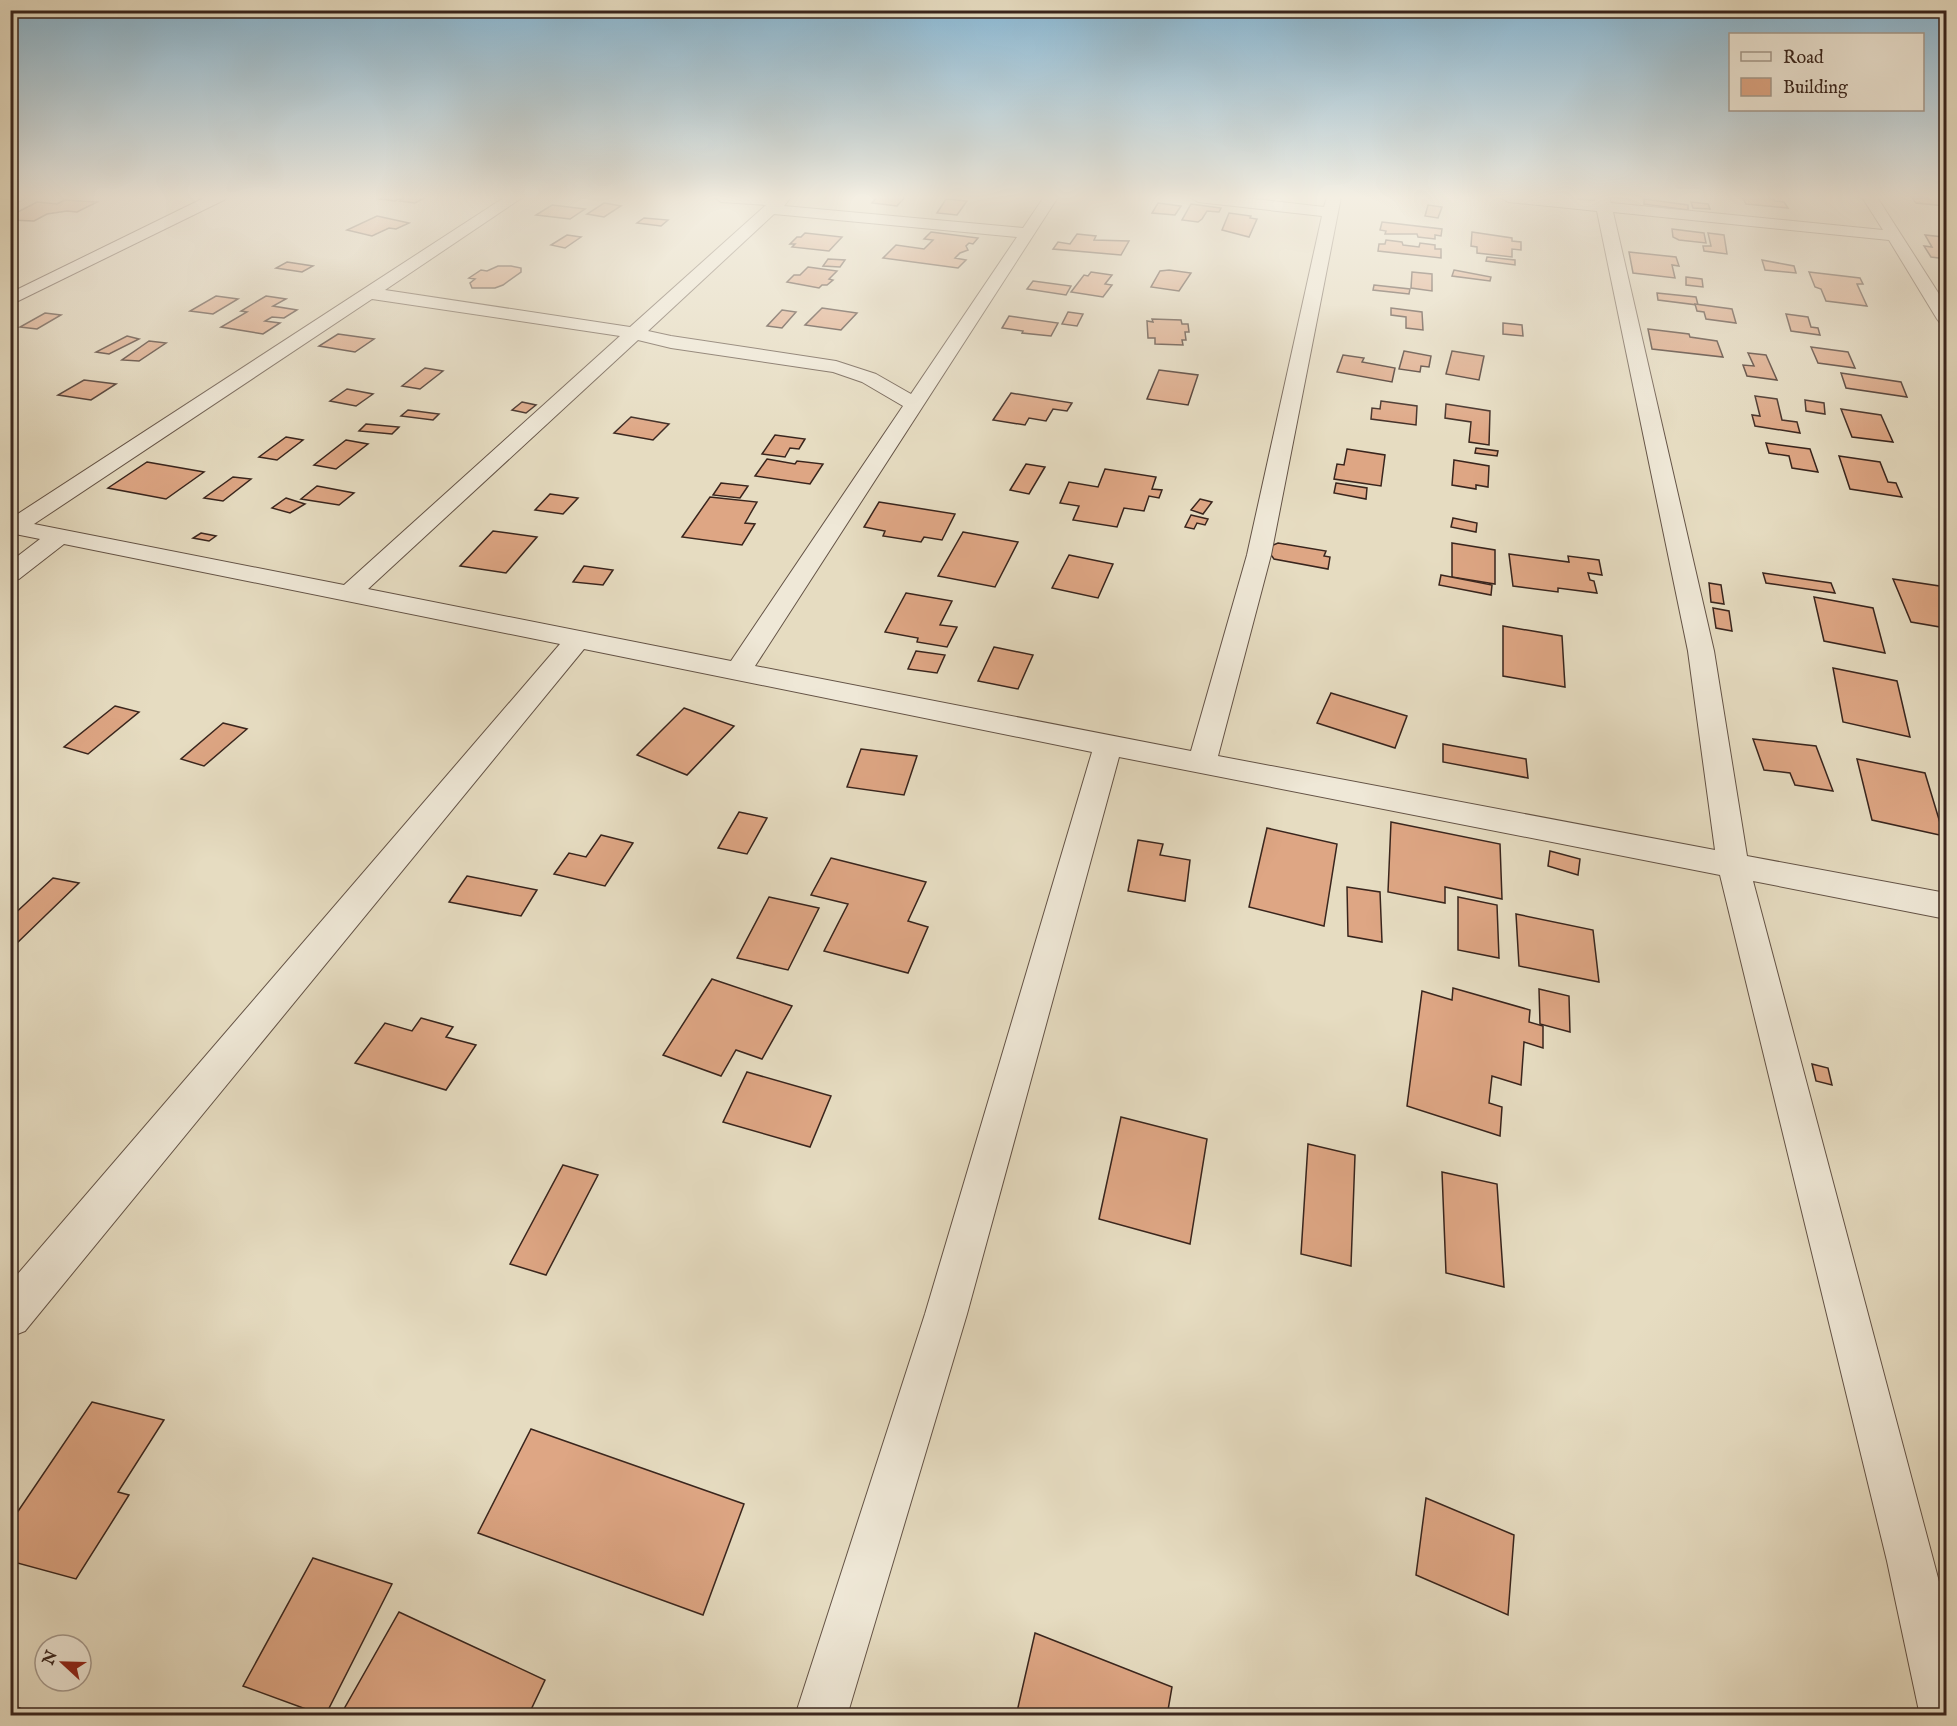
<svg xmlns="http://www.w3.org/2000/svg" width="1957" height="1726" font-family="'IM FELL English',serif">
  <style>
    .building { fill: #dea684; stroke: #39251d; stroke-width: 1.5 }
    .lines { fill: none; stroke-linecap: round; stroke-linejoin: round }
    .street-casing { stroke: #645346; stroke-width: 2 }
    .secondary-casing { stroke: #39251d; stroke-width: 2 }
    .street { fill: #efe8d7; fill-rule: evenodd }
    .secondary { fill: #efe8d7; fill-rule: evenodd }
  </style>
  <rect width="100%" height="100%" fill="#e6dcc1"/>
  <filter id="stains"><feTurbulence type="fractalNoise" baseFrequency=".00333" numOctaves="4"/><feColorMatrix values="0 0 0 0 .2 0 0 0 0 .09 0 0 0 0 .02 0 0 0 .5 -.17"/></filter>
  <radialGradient id="worn" r=".72"><stop offset=".6" stop-color="#630" stop-opacity="0"/><stop offset="1" stop-color="#630" stop-opacity=".3"/></radialGradient>
  <!-- building -->
  <g class="building">
    <path d="M 384,197 L 426,197 L 415,203 L 400,201 L 403,199 L 399,199 L 395,201 L 380,199 Z"/>
    <path d="M 877,197 L 905,197 L 897,206 L 872,203 Z"/>
    <path d="M 1742,197 L 1772,197 L 1775,201 L 1784,202 L 1788,208 L 1746,204 Z"/>
    <path d="M 1921,197 L 1939,197 L 1946,206 L 1916,203 L 1912,198 L 1922,198 Z"/>
    <path d="M 946,199 L 967,201 L 957,215 L 937,213 Z"/>
    <path d="M 1644,199 L 1688,205 L 1688,210 L 1644,204 Z"/>
    <path d="M 65,200 L 97,202 L 77,212 L 67,211 L 47,214 L 34,221 L 10,220 L 10,216 L 37,202 L 57,204 Z"/>
    <path d="M 1691,202 L 1708,204 L 1710,209 L 1693,208 Z"/>
    <path d="M 604,203 L 621,206 L 604,217 L 587,214 Z"/>
    <path d="M 1158,203 L 1181,206 L 1175,215 L 1152,213 Z"/>
    <path d="M 1191,204 L 1221,208 L 1219,212 L 1207,211 L 1202,219 L 1198,222 L 1182,220 Z"/>
    <path d="M 552,205 L 585,209 L 570,219 L 536,215 Z"/>
    <path d="M 1428,205 L 1442,207 L 1438,218 L 1425,216 Z"/>
    <path d="M 1229,213 L 1251,216 L 1250,218 L 1257,219 L 1249,237 L 1222,230 Z"/>
    <path d="M 377,216 L 409,223 L 396,229 L 389,228 L 372,236 L 347,230 Z"/>
    <path d="M 644,218 L 668,220 L 661,226 L 637,223 Z"/>
    <path d="M 1382,222 L 1442,229 L 1441,236 L 1435,235 L 1435,239 L 1418,237 L 1417,234 L 1385,234 L 1386,231 L 1380,230 Z"/>
    <path d="M 1672,229 L 1704,233 L 1706,243 L 1679,240 L 1673,237 Z"/>
    <path d="M 931,232 L 978,238 L 973,244 L 969,243 L 966,246 L 968,250 L 960,253 L 955,258 L 966,260 L 958,268 L 883,258 L 896,245 L 924,249 L 933,240 L 924,239 Z"/>
    <path d="M 1472,232 L 1512,238 L 1512,241 L 1521,242 L 1521,250 L 1512,249 L 1512,257 L 1477,253 L 1477,247 L 1471,246 Z"/>
    <path d="M 805,233 L 842,237 L 829,251 L 792,247 L 795,244 L 790,244 L 797,237 L 801,237 Z"/>
    <path d="M 1708,233 L 1724,235 L 1727,254 L 1704,251 L 1703,246 L 1711,246 Z"/>
    <path d="M 1077,234 L 1096,236 L 1094,240 L 1129,241 L 1121,255 L 1053,249 L 1058,242 L 1070,244 Z"/>
    <path d="M 1942,234 L 1946,234 L 1946,259 L 1931,257 L 1924,246 L 1932,247 L 1925,235 L 1944,237 Z"/>
    <path d="M 567,235 L 581,237 L 565,248 L 551,245 Z"/>
    <path d="M 1386,240 L 1402,242 L 1403,245 L 1419,247 L 1420,243 L 1435,245 L 1435,249 L 1441,249 L 1441,258 L 1378,251 L 1379,244 L 1385,244 Z"/>
    <path d="M 1629,252 L 1676,257 L 1679,266 L 1672,265 L 1675,278 L 1633,273 Z"/>
    <path d="M 1487,257 L 1515,260 L 1515,265 L 1486,261 Z"/>
    <path d="M 828,259 L 845,260 L 840,267 L 823,266 Z"/>
    <path d="M 1762,260 L 1794,266 L 1796,273 L 1765,270 Z"/>
    <path d="M 287,262 L 313,266 L 302,272 L 276,268 Z"/>
    <path d="M 498,266 L 511,266 L 521,268 L 521,272 L 503,285 L 495,288 L 472,288 L 470,283 L 475,279 L 469,278 L 481,270 L 487,271 Z"/>
    <path d="M 808,267 L 837,271 L 829,279 L 833,280 L 827,285 L 822,285 L 819,288 L 787,282 L 794,275 L 800,275 Z"/>
    <path d="M 1169,270 L 1191,273 L 1179,291 L 1151,287 L 1160,271 Z"/>
    <path d="M 1454,270 L 1491,277 L 1490,281 L 1452,276 Z"/>
    <path d="M 1091,272 L 1112,275 L 1105,284 L 1112,285 L 1103,297 L 1071,292 L 1084,275 L 1088,276 Z"/>
    <path d="M 1412,272 L 1432,274 L 1432,291 L 1411,288 Z"/>
    <path d="M 1809,272 L 1860,278 L 1863,284 L 1857,284 L 1867,306 L 1826,301 L 1821,289 L 1815,287 Z"/>
    <path d="M 1686,277 L 1702,279 L 1703,287 L 1686,285 Z"/>
    <path d="M 1033,281 L 1071,286 L 1066,295 L 1027,289 Z"/>
    <path d="M 1374,285 L 1410,289 L 1409,294 L 1373,290 Z"/>
    <path d="M 1657,293 L 1696,297 L 1698,305 L 1658,300 Z"/>
    <path d="M 216,296 L 238,299 L 213,314 L 190,311 Z"/>
    <path d="M 266,296 L 286,299 L 273,306 L 297,310 L 284,318 L 272,317 L 265,321 L 280,323 L 263,334 L 221,327 L 247,312 L 241,311 Z"/>
    <path d="M 1695,304 L 1732,309 L 1736,323 L 1706,319 L 1704,312 L 1697,311 Z"/>
    <path d="M 822,308 L 857,313 L 841,330 L 805,325 Z"/>
    <path d="M 1391,308 L 1422,312 L 1423,330 L 1406,328 L 1406,317 L 1391,315 Z"/>
    <path d="M 782,310 L 796,312 L 782,328 L 767,326 Z"/>
    <path d="M 1068,312 L 1083,314 L 1077,326 L 1062,324 Z"/>
    <path d="M 45,313 L 61,315 L 37,329 L 20,327 Z"/>
    <path d="M 1786,314 L 1808,317 L 1811,327 L 1818,328 L 1820,335 L 1791,331 Z"/>
    <path d="M 1009,316 L 1058,323 L 1051,336 L 1022,333 L 1023,331 L 1002,328 Z"/>
    <path d="M 1152,319 L 1181,320 L 1182,324 L 1188,324 L 1189,332 L 1185,332 L 1186,340 L 1182,340 L 1183,345 L 1155,344 L 1155,338 L 1148,338 L 1147,321 L 1153,322 Z"/>
    <path d="M 1503,323 L 1522,325 L 1523,336 L 1503,334 Z"/>
    <path d="M 1648,329 L 1689,334 L 1690,337 L 1717,341 L 1723,357 L 1652,349 Z"/>
    <path d="M 338,334 L 374,339 L 355,352 L 319,346 Z"/>
    <path d="M 127,336 L 139,339 L 109,354 L 96,352 Z"/>
    <path d="M 149,341 L 166,343 L 139,361 L 122,360 Z"/>
    <path d="M 1811,347 L 1848,352 L 1855,368 L 1818,363 Z"/>
    <path d="M 1404,351 L 1431,356 L 1429,367 L 1421,366 L 1420,372 L 1399,369 Z"/>
    <path d="M 1452,351 L 1484,356 L 1479,380 L 1446,374 Z"/>
    <path d="M 1748,353 L 1766,355 L 1777,380 L 1747,376 L 1743,365 L 1754,366 Z"/>
    <path d="M 1343,355 L 1364,358 L 1362,362 L 1395,368 L 1392,382 L 1337,372 Z"/>
    <path d="M 425,368 L 443,371 L 420,389 L 402,386 Z"/>
    <path d="M 1159,370 L 1198,375 L 1188,405 L 1147,399 Z"/>
    <path d="M 1841,373 L 1901,382 L 1907,397 L 1846,388 Z"/>
    <path d="M 84,380 L 116,384 L 91,400 L 58,395 Z"/>
    <path d="M 347,389 L 373,394 L 356,406 L 330,401 Z"/>
    <path d="M 1011,393 L 1072,403 L 1067,411 L 1053,409 L 1046,421 L 1029,418 L 1025,425 L 993,420 Z"/>
    <path d="M 1755,396 L 1777,399 L 1782,420 L 1797,422 L 1800,433 L 1755,426 L 1752,415 L 1760,416 Z"/>
    <path d="M 1805,400 L 1824,403 L 1825,414 L 1806,411 Z"/>
    <path d="M 1381,401 L 1417,406 L 1416,425 L 1371,419 L 1372,408 L 1380,409 Z"/>
    <path d="M 522,402 L 536,405 L 526,413 L 512,410 Z"/>
    <path d="M 1446,404 L 1490,411 L 1489,445 L 1469,442 L 1471,422 L 1445,418 Z"/>
    <path d="M 1841,409 L 1881,415 L 1893,442 L 1852,437 Z"/>
    <path d="M 408,410 L 439,414 L 433,420 L 401,416 Z"/>
    <path d="M 631,417 L 669,424 L 653,440 L 614,433 Z"/>
    <path d="M 366,424 L 399,427 L 392,434 L 359,431 Z"/>
    <path d="M 775,435 L 805,439 L 799,449 L 790,448 L 785,457 L 762,454 Z"/>
    <path d="M 286,437 L 303,440 L 277,460 L 259,457 Z"/>
    <path d="M 346,440 L 368,444 L 336,469 L 314,465 Z"/>
    <path d="M 1766,443 L 1810,449 L 1818,472 L 1792,468 L 1789,456 L 1769,453 Z"/>
    <path d="M 1476,448 L 1498,451 L 1497,456 L 1475,453 Z"/>
    <path d="M 1347,449 L 1385,455 L 1381,486 L 1334,479 L 1337,464 L 1344,465 Z"/>
    <path d="M 1839,456 L 1880,462 L 1888,482 L 1896,483 L 1902,497 L 1850,489 Z"/>
    <path d="M 767,459 L 795,464 L 797,461 L 823,464 L 810,484 L 755,476 Z"/>
    <path d="M 1454,460 L 1489,466 L 1488,487 L 1476,485 L 1476,489 L 1452,485 Z"/>
    <path d="M 147,462 L 204,472 L 166,499 L 108,488 Z"/>
    <path d="M 1026,464 L 1045,467 L 1029,494 L 1010,490 Z"/>
    <path d="M 1105,469 L 1156,477 L 1152,489 L 1162,490 L 1159,498 L 1149,496 L 1144,511 L 1124,508 L 1117,527 L 1073,520 L 1079,506 L 1060,503 L 1069,482 L 1098,487 Z"/>
    <path d="M 233,477 L 251,479 L 223,501 L 204,498 Z"/>
    <path d="M 721,483 L 748,486 L 740,498 L 713,495 Z"/>
    <path d="M 1336,483 L 1367,488 L 1366,499 L 1334,493 Z"/>
    <path d="M 317,486 L 354,493 L 339,505 L 301,499 Z"/>
    <path d="M 550,494 L 578,498 L 563,514 L 535,510 Z"/>
    <path d="M 710,497 L 757,502 L 745,523 L 755,524 L 742,545 L 682,537 Z"/>
    <path d="M 286,498 L 305,504 L 290,513 L 272,508 Z"/>
    <path d="M 1200,499 L 1212,502 L 1203,514 L 1191,510 Z"/>
    <path d="M 879,502 L 955,514 L 942,540 L 924,537 L 921,542 L 883,536 L 885,531 L 864,527 Z"/>
    <path d="M 1191,515 L 1208,519 L 1205,525 L 1197,523 L 1194,529 L 1185,527 Z"/>
    <path d="M 1453,518 L 1477,523 L 1476,532 L 1451,527 Z"/>
    <path d="M 493,531 L 537,537 L 506,573 L 460,566 Z"/>
    <path d="M 963,532 L 1018,542 L 995,587 L 938,576 Z"/>
    <path d="M 201,533 L 216,536 L 209,541 L 193,538 Z"/>
    <path d="M 1278,543 L 1326,551 L 1324,556 L 1330,557 L 1328,569 L 1274,559 L 1266,548 Z"/>
    <path d="M 1452,543 L 1495,550 L 1495,584 L 1452,577 Z"/>
    <path d="M 1509,554 L 1569,562 L 1568,556 L 1599,560 L 1602,575 L 1588,573 L 1590,580 L 1594,581 L 1597,593 L 1558,588 L 1558,592 L 1513,586 Z"/>
    <path d="M 1069,555 L 1113,564 L 1098,598 L 1052,588 Z"/>
    <path d="M 584,566 L 613,570 L 603,585 L 573,582 Z"/>
    <path d="M 1763,573 L 1831,583 L 1835,593 L 1766,583 Z"/>
    <path d="M 1441,575 L 1492,585 L 1491,595 L 1439,585 Z"/>
    <path d="M 1893,579 L 1946,587 L 1946,628 L 1911,622 Z"/>
    <path d="M 1709,583 L 1721,585 L 1724,604 L 1711,602 Z"/>
    <path d="M 906,593 L 952,601 L 940,625 L 957,627 L 947,647 L 917,642 L 918,638 L 885,632 Z"/>
    <path d="M 1814,597 L 1873,608 L 1885,653 L 1824,641 Z"/>
    <path d="M 1713,608 L 1729,611 L 1732,631 L 1716,628 Z"/>
    <path d="M 1503,626 L 1562,636 L 1565,687 L 1503,676 Z"/>
    <path d="M 994,647 L 1033,655 L 1018,689 L 978,681 Z"/>
    <path d="M 916,651 L 945,655 L 937,673 L 908,669 Z"/>
    <path d="M 1833,668 L 1897,681 L 1910,737 L 1843,722 Z"/>
    <path d="M 1331,693 L 1407,716 L 1395,748 L 1317,723 Z"/>
    <path d="M 115,706 L 139,712 L 88,754 L 64,747 Z"/>
    <path d="M 684,708 L 734,726 L 687,775 L 637,755 Z"/>
    <path d="M 223,723 L 247,729 L 204,766 L 181,759 Z"/>
    <path d="M 1753,739 L 1816,746 L 1833,791 L 1795,785 L 1790,773 L 1764,770 Z"/>
    <path d="M 1443,744 L 1526,759 L 1528,778 L 1443,762 Z"/>
    <path d="M 861,749 L 917,756 L 904,795 L 847,787 Z"/>
    <path d="M 1857,759 L 1925,773 L 1944,836 L 1872,820 Z"/>
    <path d="M 739,812 L 767,818 L 747,854 L 718,848 Z"/>
    <path d="M 1391,822 L 1500,844 L 1502,899 L 1445,887 L 1445,903 L 1388,892 Z"/>
    <path d="M 1267,828 L 1337,844 L 1324,926 L 1249,907 Z"/>
    <path d="M 601,835 L 633,843 L 605,886 L 554,874 L 569,853 L 586,857 Z"/>
    <path d="M 1138,840 L 1163,844 L 1160,855 L 1190,860 L 1185,901 L 1128,891 Z"/>
    <path d="M 1550,851 L 1580,859 L 1578,875 L 1548,866 Z"/>
    <path d="M 831,858 L 926,882 L 908,921 L 928,927 L 908,973 L 824,951 L 848,904 L 811,895 Z"/>
    <path d="M 467,876 L 537,890 L 521,916 L 449,902 Z"/>
    <path d="M 53,878 L 79,883 L 14,946 L 10,945 L 10,918 Z"/>
    <path d="M 1347,887 L 1380,892 L 1382,942 L 1348,936 Z"/>
    <path d="M 769,897 L 819,908 L 788,970 L 737,958 Z"/>
    <path d="M 1458,897 L 1497,905 L 1499,958 L 1458,950 Z"/>
    <path d="M 1516,914 L 1593,930 L 1599,982 L 1519,966 Z"/>
    <path d="M 712,979 L 792,1006 L 762,1059 L 736,1050 L 721,1076 L 663,1055 Z"/>
    <path d="M 1453,988 L 1530,1010 L 1529,1022 L 1543,1026 L 1543,1048 L 1524,1042 L 1521,1085 L 1492,1076 L 1489,1103 L 1502,1107 L 1500,1136 L 1407,1106 L 1422,991 L 1452,1000 Z"/>
    <path d="M 1539,989 L 1569,996 L 1570,1032 L 1540,1024 Z"/>
    <path d="M 421,1018 L 453,1027 L 446,1037 L 476,1045 L 446,1090 L 355,1063 L 385,1023 L 412,1031 Z"/>
    <path d="M 1812,1064 L 1828,1068 L 1832,1085 L 1816,1081 Z"/>
    <path d="M 747,1072 L 831,1096 L 810,1147 L 723,1122 Z"/>
    <path d="M 1121,1117 L 1207,1139 L 1190,1244 L 1099,1219 Z"/>
    <path d="M 1308,1144 L 1355,1155 L 1351,1266 L 1301,1254 Z"/>
    <path d="M 563,1165 L 598,1175 L 546,1275 L 510,1264 Z"/>
    <path d="M 1442,1172 L 1497,1184 L 1504,1287 L 1446,1273 Z"/>
    <path d="M 92,1402 L 164,1420 L 118,1492 L 129,1495 L 76,1579 L 10,1561 L 10,1523 Z"/>
    <path d="M 531,1429 L 744,1504 L 703,1615 L 478,1533 Z"/>
    <path d="M 1426,1498 L 1514,1535 L 1508,1615 L 1416,1575 Z"/>
    <path d="M 313,1558 L 392,1584 L 325,1716 L 243,1686 Z"/>
    <path d="M 399,1612 L 545,1680 L 528,1716 L 340,1716 Z"/>
    <path d="M 1035,1633 L 1172,1687 L 1167,1716 L 1016,1716 Z"/>
    <path d="M 10,1704 L 38,1716 L 10,1716 Z"/>
  </g>
  <g class="lines">
    <defs>
      <g id="street">
        <path d="M 10,197 L 26,197 L 23,200 L 10,204 Z"/>
        <path d="M 505,197 L 523,197 L 385,290 L 630,327 L 766,205 L 721,202 L 714,197 L 791,197 L 784,206 L 1023,228 L 1044,197 L 1058,197 L 755,666 L 1191,751 L 1247,555 L 1322,216 L 1198,202 L 1190,197 L 1236,197 L 1324,207 L 1327,197 L 1341,197 L 1271,555 L 1218,756 L 1715,850 L 1688,651 L 1597,211 L 1508,202 L 1500,197 L 1551,197 L 1595,201 L 1595,197 L 1609,197 L 1611,203 L 1883,230 L 1862,197 L 1877,197 L 1946,305 L 1946,324 L 1940,323 L 1937,319 L 1889,240 L 1613,212 L 1714,651 L 1747,856 L 1946,893 L 1946,919 L 1753,881 L 1946,1608 L 1946,1716 L 1920,1716 L 1887,1561 L 1720,875 L 1119,757 L 967,1314 L 847,1716 L 795,1716 L 925,1314 L 1092,752 L 584,649 L 25,1331 L 10,1337 L 10,1283 L 560,644 L 64,544 L 19,579 L 10,581 L 10,562 L 40,539 L 10,533 L 10,519 ZM 774,214 L 1017,237 L 911,394 L 876,374 L 836,361 L 671,336 L 648,331 ZM 372,299 L 620,336 L 344,585 L 34,524 ZM 638,340 L 671,348 L 833,372 L 862,382 L 903,406 L 731,661 L 368,589 Z"/>
      </g>
      <path id="secondary" d="M 206,197 L 226,197 L 224,200 L 10,305 L 10,293 Z"/>
    </defs>
    <!-- street casing -->
    <use href="#street" class="street-casing"/>
    <!-- secondary casing -->
    <use href="#secondary" class="secondary-casing"/>
    <!-- street -->
    <use href="#street" class="street"/>
    <!-- secondary -->
    <use href="#secondary" class="secondary"/>
  </g>
  <!-- sky -->
  <linearGradient id="sky" x2="0" y2="1"><stop stop-color="#87b7d4"/><stop offset="0.45" stop-color="#f4efe3"/><stop offset="1" stop-color="#f4efe3" stop-opacity="0"/></linearGradient>
  <rect width="1957" height="438" fill="url(#sky)"/>
  <!-- margin -->
  <rect width="1957" height="1726" fill="none" stroke="#e6dcc1" stroke-width="36"/>
  <rect x="12" y="12" width="1933" height="1702" fill="none" stroke="#39251d" stroke-width="3"/>
  <rect x="18" y="18" width="1921" height="1690" fill="none" stroke="#39251d" stroke-width="1.5"/>
  <!-- legend -->
  <rect x="1729" y="33" width="195" height="78" fill="#efe8d7" stroke="#a69a8d" stroke-width="1.5"/>
  <rect x="1741" y="52" width="30" height="9" fill="#efe8d7" stroke="#a69a8d" stroke-width="1.5"/>
  <text x="1783" y="63" font-size="18" fill="#39251d">Road</text>
  <rect x="1741" y="78" width="30" height="18" fill="#dea684" stroke="#a69a8d" stroke-width="1.5"/>
  <text x="1783" y="93" font-size="18" fill="#39251d">Building</text>
  <!-- north arrow -->
  <g transform="translate(63 1663) rotate(292)"><circle r="28" fill="#efe8d7" stroke="#a69a8d" stroke-width="1.5"/>
  <path d="M0-4.5L10 22L0 15L-10 22Z" fill="#8f2418"/>
  <text y="-9" font-size="16" font-weight="bold" text-anchor="middle" fill="#39251d">N</text>
  </g>
  <rect width="100%" height="100%" filter="url(#stains)"/>
  <rect width="100%" height="100%" fill="url(#worn)"/>
</svg>
